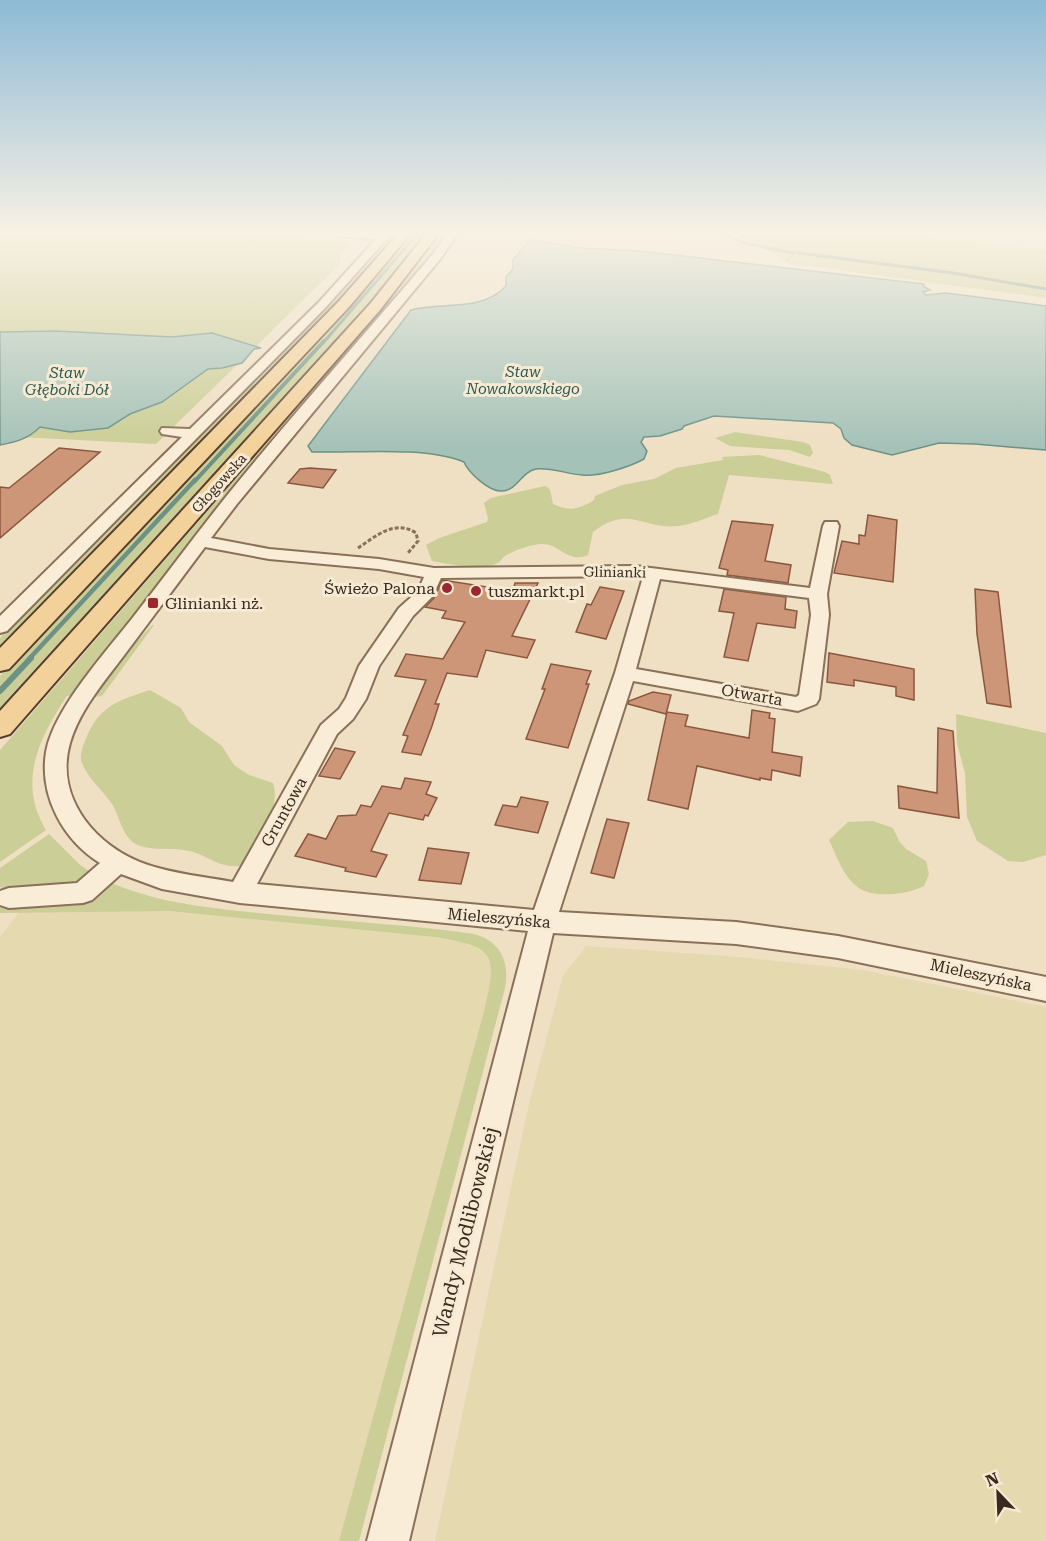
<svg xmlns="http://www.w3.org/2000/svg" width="1046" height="1541" font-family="'Roboto Serif',serif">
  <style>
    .farmland { fill: #e5d9b0 }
    .green { fill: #cbce96 }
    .water { fill: #a5c2b8; stroke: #6c9185; stroke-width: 1.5 }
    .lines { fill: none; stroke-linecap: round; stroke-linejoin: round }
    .stream-far3 { stroke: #6c9185; stroke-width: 3 }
    .stream-far2 { stroke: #6c9185; stroke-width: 4 }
    .stream-far1 { stroke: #6c9185; stroke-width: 4.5 }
    .stream { stroke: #6c9185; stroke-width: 6 }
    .building { fill: #ce9678; stroke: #8a573e; stroke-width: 1.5 }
    .minor-casing { stroke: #8a7059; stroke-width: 4 }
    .major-casing { stroke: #583e2e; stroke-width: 4 }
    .path-far1 { stroke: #8a7059; stroke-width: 1.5; stroke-dasharray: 2 1.5; stroke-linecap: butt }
    .path { stroke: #8a7059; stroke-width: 3; stroke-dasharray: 4 2; stroke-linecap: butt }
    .minor { fill: #faedd7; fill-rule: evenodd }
    .major { fill: #f3d19a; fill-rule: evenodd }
    .poi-dot { fill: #9b2730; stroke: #f6ead3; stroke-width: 2 }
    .labels { text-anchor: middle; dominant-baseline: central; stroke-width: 6; stroke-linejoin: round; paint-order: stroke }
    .far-street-label { font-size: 14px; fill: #3a291e; stroke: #f6ead3 }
    .far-water-label { font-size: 15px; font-style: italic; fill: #2d5a54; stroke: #f6ead3 }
    .poi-label { font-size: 16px; fill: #3a291e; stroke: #f6ead3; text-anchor: start }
    .street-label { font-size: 16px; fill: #3a291e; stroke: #f6ead3 }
    .near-street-label { font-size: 20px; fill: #3a291e; stroke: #f6ead3 }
  </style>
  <rect width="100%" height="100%" fill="#efdfc3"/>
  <!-- farmland -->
  <g class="farmland">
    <path d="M 117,910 L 169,911 L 435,937 L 468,942 L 486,954 L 491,963 L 492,976 L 483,1015 L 339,1541 L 0,1541 L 0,937 L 19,912 Z"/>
    <path d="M 586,946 L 727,956 L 863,970 L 1046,1007 L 1046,1541 L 435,1541 L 529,1104 L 563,976 Z"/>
  </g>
  <!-- green -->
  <g class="green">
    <path d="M 0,233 L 268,233 L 266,235 L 350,244 L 339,254 L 340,264 L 156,444 L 0,436 Z"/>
    <path d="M 392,233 L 396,233 L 358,278 L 0,647 L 0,638 L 327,305 Z"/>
    <path d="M 411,233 L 427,233 L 374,299 L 0,714 L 0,676 L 356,298 Z"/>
    <path d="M 448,233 L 438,248 L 234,487 L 73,696 L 67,696 C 39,738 17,782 46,830 L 0,862 L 0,750 L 385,307 L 441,234 Z"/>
    <path d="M 730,233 L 866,233 L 1046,250 L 1046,298 L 788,263 L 758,243 Z"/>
    <path d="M 735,432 L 803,442 L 810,445 L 813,453 L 810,457 L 789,450 L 730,446 L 715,438 Z"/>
    <path d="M 759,455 L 825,472 L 830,475 L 833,484 L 729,475 L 718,514 C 705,518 691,525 678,526 C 642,530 630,504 593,532 L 588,555 C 567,564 560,543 541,544 C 529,545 515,550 505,556 C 502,558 501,561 498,563 C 482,571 449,564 432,561 L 426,545 L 439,538 L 487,522 L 488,518 L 484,503 L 491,498 L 545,486 L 550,489 L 553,504 C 569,512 580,509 594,500 L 595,496 L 622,485 L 654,479 L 676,468 L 723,460 L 722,457 Z"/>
    <path d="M 152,625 L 154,625 L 102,696 L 93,697 L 123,656 Z"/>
    <path d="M 150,690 L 181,708 L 189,722 L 222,746 L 234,765 L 249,775 L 273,783 C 281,807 260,851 241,866 C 216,868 209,855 189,851 C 173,847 149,852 134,843 C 122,835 119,815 112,804 C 102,789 89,780 82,763 C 79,757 82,748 85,741 C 98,707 116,701 150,690 Z"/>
    <path d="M 956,714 L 1046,733 L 1046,855 L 1023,862 L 1008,861 L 977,841 L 967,817 L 965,773 L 957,744 Z"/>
    <path d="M 873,821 L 893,828 L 899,841 L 906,849 L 926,861 L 929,874 L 924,886 C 908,894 875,899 859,888 C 843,877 837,856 829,840 L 848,822 Z"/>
    <path d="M 49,834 L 80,865 L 95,875 L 79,890 L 19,894 L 0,887 L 0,868 Z"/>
    <path d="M 107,881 C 160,905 220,909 278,915 C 343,921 409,925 474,934 C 501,941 510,963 505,988 L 359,1541 L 339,1541 L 483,1015 C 497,956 499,947 435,937 L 169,911 L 0,913 L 0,905 Z"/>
  </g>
  <!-- water -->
  <g class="water">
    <path d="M 534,240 L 580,248 L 640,251 L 924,284 L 923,286 L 930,290 L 923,292 L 926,295 L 946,293 L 1046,306 L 1046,450 L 975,444 L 939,443 L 892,455 L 852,445 L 844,438 L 841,429 L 833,423 L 714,416 L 684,426 L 682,429 L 660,436 L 644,437 L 641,442 L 647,451 L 644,459 C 629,467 599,477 582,475 C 567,474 550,467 536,469 C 521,472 517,491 502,491 C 489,492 468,472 464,462 C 424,446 356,453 312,452 L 308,446 L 411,310 C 442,301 481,313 506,286 L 506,277 L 513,269 L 513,260 L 529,241 Z"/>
    <path d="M 56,331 L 172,337 L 212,333 L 261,348 L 254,349 L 242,363 L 222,368 L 208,369 L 162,402 L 130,414 L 108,428 L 70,432 L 40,427 C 28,439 16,442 0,445 L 0,332 Z"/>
  </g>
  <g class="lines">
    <!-- stream-far3 -->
    <g class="stream-far3">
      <path d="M 722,233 L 745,243 L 793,253"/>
      <path d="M 799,253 L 953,273 L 1046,289"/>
      <path d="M 323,343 L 418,233"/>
    </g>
    <!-- stream-far2 -->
    <path class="stream-far2" d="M 194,482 L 324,341"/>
    <!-- stream-far1 -->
    <path class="stream-far1" d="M 29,659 L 195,480"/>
    <!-- stream -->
    <path class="stream" d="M 0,691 L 31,658"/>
  </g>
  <!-- building -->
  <g class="building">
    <path d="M 59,448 L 100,452 L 0,538 L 0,487 L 9,488 Z"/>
    <path d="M 310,468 L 336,470 L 323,488 L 288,483 L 300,469 Z"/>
    <path d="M 868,515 L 897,520 L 893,582 L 834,573 L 842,541 L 859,544 L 859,535 L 865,536 Z"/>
    <path d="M 732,521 L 773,525 L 765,561 L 791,565 L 788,583 L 727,575 L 728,570 L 719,568 Z"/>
    <path d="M 442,580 L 506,590 L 507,587 L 514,587 L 515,583 L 538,583 L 512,636 L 535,640 L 527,658 L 486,650 L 477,677 L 447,673 L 435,704 L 439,704 L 432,726 L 421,755 L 402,752 L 408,736 L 403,735 L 426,680 L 395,676 L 406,654 L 443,659 L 465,622 L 442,618 L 446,611 L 425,607 L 434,598 Z"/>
    <path d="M 600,587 L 624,591 L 606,639 L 576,632 L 587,604 L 591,605 Z"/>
    <path d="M 724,589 L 786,597 L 785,609 L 797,611 L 795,628 L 757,623 L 748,661 L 724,657 L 734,613 L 719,611 Z"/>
    <path d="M 975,589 L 998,592 L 1011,707 L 987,703 L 977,634 Z"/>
    <path d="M 829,653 L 914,669 L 914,700 L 896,696 L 896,687 L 854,680 L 854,686 L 827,682 Z"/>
    <path d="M 551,664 L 591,671 L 586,684 L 589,684 L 568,748 L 526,739 L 545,689 L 542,689 Z"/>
    <path d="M 653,692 L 671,695 L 666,714 L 628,704 L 629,701 Z"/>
    <path d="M 752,710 L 770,713 L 769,718 L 775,719 L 772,752 L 802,757 L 800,776 L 772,770 L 771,780 L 760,778 L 760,780 L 697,766 L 688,809 L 648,800 L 667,712 L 688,715 L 685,726 L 749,738 Z"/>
    <path d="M 938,728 L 953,731 L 959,818 L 899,808 L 898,786 L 937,793 Z"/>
    <path d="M 335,748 L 355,752 L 340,779 L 319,776 Z"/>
    <path d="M 405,778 L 431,782 L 426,794 L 437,798 L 428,816 L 425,815 L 423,820 L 389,813 L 371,851 L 387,855 L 376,877 L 345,871 L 346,868 L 295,856 L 308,834 L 326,839 L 338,816 L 356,815 L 361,805 L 371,807 L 382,786 L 401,789 Z"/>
    <path d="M 521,797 L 548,802 L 538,833 L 495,825 L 503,805 L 517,807 Z"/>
    <path d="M 607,819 L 629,823 L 614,878 L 591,873 Z"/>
    <path d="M 428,848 L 469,853 L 461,884 L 419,880 Z"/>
  </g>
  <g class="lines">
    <defs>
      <g id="minor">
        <path d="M 333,233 L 392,233 L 326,307 L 7,631 L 0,633 L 0,616 L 182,437 L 162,434 L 160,431 L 162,428 L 190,429 L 318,303 L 376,239 L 338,236 Z"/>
        <path d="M 448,233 L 458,233 L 441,258 L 237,504 L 211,538 L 269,549 L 379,559 L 434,568 L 635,566 L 810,588 L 823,526 L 825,522 L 837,522 L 839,526 L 827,594 L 829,615 L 819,699 L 816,704 L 798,711 L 633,681 L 559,912 L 736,922 L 838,936 L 1046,977 L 1046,1001 L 838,958 L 736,944 L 553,933 L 409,1541 L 367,1541 L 528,931 L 240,903 L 162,889 L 121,874 L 92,900 L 83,903 L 9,908 L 0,905 L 0,891 L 9,888 L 77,883 L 100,863 C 63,840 39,796 46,752 C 54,708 107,651 134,616 C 165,576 194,537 225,498 C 292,415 364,335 433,254 ZM 205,547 L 269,559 L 379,569 L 424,577 L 418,591 L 399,608 L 359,666 L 346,698 L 339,709 L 321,725 L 233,882 C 205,877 175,874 148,865 C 97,848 54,799 70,743 C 80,709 105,681 125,654 C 152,618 178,583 205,547 ZM 635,576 L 643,577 L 615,673 L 534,910 L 257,884 L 337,734 L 353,719 L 366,699 L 379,666 L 413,616 L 432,597 L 441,578 ZM 660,579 L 809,598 L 811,615 L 799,695 L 796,697 L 636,669 Z"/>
      </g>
      <g id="major">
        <path d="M 399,233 L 411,233 L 349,307 L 9,669 L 0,671 L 0,648 L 339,301 Z"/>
        <path d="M 427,233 L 439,233 L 380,310 L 10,734 L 0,737 L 0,711 L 370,304 Z"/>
      </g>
    </defs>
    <!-- minor casing -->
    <use href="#minor" class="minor-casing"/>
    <!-- major casing -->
    <use href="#major" class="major-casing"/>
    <!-- path-far1 -->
    <path class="path-far1" d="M 788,259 L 799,250"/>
    <!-- path -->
    <path class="path" d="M 358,548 C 376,536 395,519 416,533 L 418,541 L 408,553"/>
    <!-- minor -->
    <use href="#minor" class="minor"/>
    <!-- major -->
    <use href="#major" class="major"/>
  </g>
  <!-- sky -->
  <linearGradient id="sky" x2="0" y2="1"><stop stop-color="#8dbad5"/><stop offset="0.52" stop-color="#f8f1e4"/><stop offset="1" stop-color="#f8f1e4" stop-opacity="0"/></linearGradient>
  <rect width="1046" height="448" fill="url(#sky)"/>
  <!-- markers -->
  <g class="poi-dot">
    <circle cx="447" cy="588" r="6"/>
    <circle cx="476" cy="591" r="6"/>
    <rect x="147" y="597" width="12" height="12" rx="3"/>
  </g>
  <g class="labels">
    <!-- far-street labels -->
    <g class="far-street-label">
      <text transform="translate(219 483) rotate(-48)">Głogowska</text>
      <text transform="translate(615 572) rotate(1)">Glinianki</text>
    </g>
    <!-- far-water labels -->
    <g class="far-water-label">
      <text x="523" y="372">Staw<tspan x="523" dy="17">Nowakowskiego</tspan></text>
      <text x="67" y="373">Staw<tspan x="67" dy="17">Głęboki Dół</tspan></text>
    </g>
    <!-- poi labels -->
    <g class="poi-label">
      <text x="435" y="588" text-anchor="end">Świeżo Palona</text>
      <text x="488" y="591">tuszmarkt.pl</text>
      <text x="165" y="603">Glinianki nż.</text>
    </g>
    <!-- street labels -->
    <g class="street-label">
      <text transform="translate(752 695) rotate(10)">Otwarta</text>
      <text transform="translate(284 812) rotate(-61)">Gruntowa</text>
      <text transform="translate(499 918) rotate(5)">Mieleszyńska</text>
      <text transform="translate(981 975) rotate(12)">Mieleszyńska</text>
    </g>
    <!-- near-street labels -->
    <g class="near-street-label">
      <text transform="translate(465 1232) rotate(-76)">Wandy Modlibowskiej</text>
    </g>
  </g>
  <!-- north arrow -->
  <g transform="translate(998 1493) rotate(337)" stroke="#f6ead3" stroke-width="4.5" paint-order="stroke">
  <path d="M0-4.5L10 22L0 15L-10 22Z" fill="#3a291e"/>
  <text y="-9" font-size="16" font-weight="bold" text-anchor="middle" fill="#3a291e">N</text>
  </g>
</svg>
